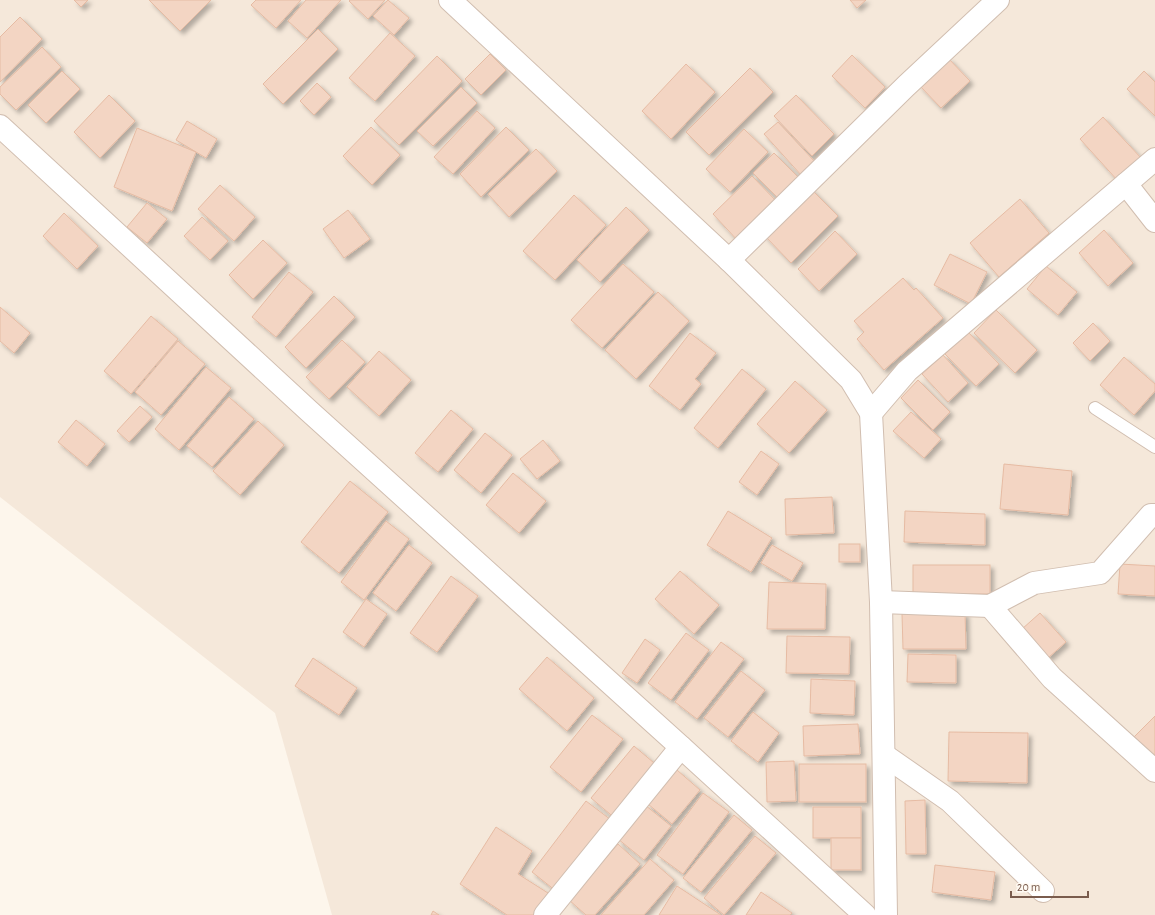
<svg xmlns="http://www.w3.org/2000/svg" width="1155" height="915" font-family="'Alegreya Sans',sans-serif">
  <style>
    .residential { fill: #f5e8da }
    .building { fill: #f3d5c3; stroke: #e6bba3; filter: url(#shadow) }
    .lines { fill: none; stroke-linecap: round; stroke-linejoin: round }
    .lane-casing { stroke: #d1beb0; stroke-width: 14 }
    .street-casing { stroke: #d1beb0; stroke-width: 24 }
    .lane { stroke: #fff; stroke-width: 12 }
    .street { stroke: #fff; stroke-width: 22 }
  </style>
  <defs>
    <filter id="shadow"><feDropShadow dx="3.5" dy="3.5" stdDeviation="2" flood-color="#0004"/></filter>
  </defs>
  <rect width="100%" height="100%" fill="#fdf6ec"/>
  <!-- residential -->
  <path class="residential" d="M 0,0 L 1155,0 L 1155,915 L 332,915 L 275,713 L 0,497 Z"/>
  <!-- building -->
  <g class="building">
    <path d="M 74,0 L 88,0 L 81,7 Z"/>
    <path d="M 149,0 L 211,0 L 180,31 Z"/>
    <path d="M 256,0 L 301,0 L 276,28 L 251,5 Z"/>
    <path d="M 306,0 L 341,0 L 307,38 L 288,21 Z"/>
    <path d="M 350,0 L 385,0 L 368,19 L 349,1 Z"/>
    <path d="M 388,0 L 409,18 L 394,35 L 373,16 Z"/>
    <path d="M 850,0 L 866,0 L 857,8 Z"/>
    <path d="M 20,17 L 42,39 L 0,82 L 0,37 Z"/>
    <path d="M 318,29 L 338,49 L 283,104 L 263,84 Z"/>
    <path d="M 390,33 L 415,56 L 375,101 L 349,78 Z"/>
    <path d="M 42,47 L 61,67 L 16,110 L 0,94 L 0,87 Z"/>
    <path d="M 490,54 L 506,70 L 481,95 L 465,79 Z"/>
    <path d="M 852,55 L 885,87 L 865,108 L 832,76 Z"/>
    <path d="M 437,56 L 462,81 L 399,145 L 374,121 Z"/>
    <path d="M 948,58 L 970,81 L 941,108 L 919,85 Z"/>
    <path d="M 686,64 L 715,92 L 671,139 L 642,111 Z"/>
    <path d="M 750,68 L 773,92 L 709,155 L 686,132 Z"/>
    <path d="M 62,71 L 80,89 L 46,123 L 28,105 Z"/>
    <path d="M 1144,71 L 1155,82 L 1155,116 L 1127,89 Z"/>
    <path d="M 317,83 L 331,97 L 314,115 L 300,101 Z"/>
    <path d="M 461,87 L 477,103 L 433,146 L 417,131 Z"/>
    <path d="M 109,95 L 135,121 L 100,158 L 74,132 Z"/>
    <path d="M 796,95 L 834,134 L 812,156 L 774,116 Z"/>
    <path d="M 477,111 L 495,128 L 453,174 L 434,157 Z"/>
    <path d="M 1103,117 L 1142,159 L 1118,181 L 1080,139 Z"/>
    <path d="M 187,121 L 217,139 L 206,158 L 176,140 Z"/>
    <path d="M 778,122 L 816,163 L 802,176 L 764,134 Z"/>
    <path d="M 371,127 L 400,155 L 372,185 L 343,156 Z"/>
    <path d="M 506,127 L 529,150 L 481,197 L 460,174 Z"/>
    <path d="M 137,128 L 196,152 L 172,211 L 114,187 Z"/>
    <path d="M 744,129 L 768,152 L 730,192 L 706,169 Z"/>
    <path d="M 536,149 L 557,171 L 509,217 L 488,194 Z"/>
    <path d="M 774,153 L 802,181 L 781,201 L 753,173 Z"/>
    <path d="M 752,176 L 778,203 L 739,242 L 713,214 Z"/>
    <path d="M 220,185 L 255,217 L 234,241 L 198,209 Z"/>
    <path d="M 810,188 L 838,216 L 791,263 L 763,234 Z"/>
    <path d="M 574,195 L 606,225 L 555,280 L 523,251 Z"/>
    <path d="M 1020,199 L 1049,233 L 999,277 L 970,243 Z"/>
    <path d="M 147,203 L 167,219 L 147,243 L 127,227 Z"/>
    <path d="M 626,207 L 649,230 L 600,282 L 577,260 Z"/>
    <path d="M 348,210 L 370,239 L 344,258 L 323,229 Z"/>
    <path d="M 64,213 L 98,246 L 77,269 L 43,236 Z"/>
    <path d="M 202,217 L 228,241 L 210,260 L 184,236 Z"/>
    <path d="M 1104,230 L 1133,263 L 1108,286 L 1079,253 Z"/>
    <path d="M 835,231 L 857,254 L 819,291 L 798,269 Z"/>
    <path d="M 263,240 L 287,263 L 253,299 L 229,275 Z"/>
    <path d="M 950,254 L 987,272 L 971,304 L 934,285 Z"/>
    <path d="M 623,264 L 654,292 L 602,348 L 571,320 Z"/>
    <path d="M 1046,266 L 1077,292 L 1058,315 L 1027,289 Z"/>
    <path d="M 289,272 L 313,292 L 276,337 L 252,317 Z"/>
    <path d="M 903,278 L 914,290 L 916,288 L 943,318 L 884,370 L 857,339 L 864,332 L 854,321 Z"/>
    <path d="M 658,292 L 689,321 L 636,379 L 605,350 Z"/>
    <path d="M 334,296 L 355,317 L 306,368 L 285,347 Z"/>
    <path d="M 0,307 L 30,333 L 14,353 L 0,341 Z"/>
    <path d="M 996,310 L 1037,350 L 1015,373 L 974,333 Z"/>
    <path d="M 151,316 L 178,339 L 131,394 L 104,371 Z"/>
    <path d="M 1093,323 L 1110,341 L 1090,361 L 1073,343 Z"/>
    <path d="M 968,332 L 999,364 L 976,386 L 945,354 Z"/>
    <path d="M 690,333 L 716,353 L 695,379 L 701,384 L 680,410 L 649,386 Z"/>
    <path d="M 342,340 L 365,362 L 329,399 L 306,377 Z"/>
    <path d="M 178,341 L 205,364 L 161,415 L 135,392 Z"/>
    <path d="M 379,351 L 411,380 L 379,416 L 347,387 Z"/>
    <path d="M 943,355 L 968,383 L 948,402 L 922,374 Z"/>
    <path d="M 1124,357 L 1155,384 L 1155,391 L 1134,415 L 1100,385 Z"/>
    <path d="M 206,367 L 231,388 L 179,450 L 155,429 Z"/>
    <path d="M 742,369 L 766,389 L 718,448 L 694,428 Z"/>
    <path d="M 918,380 L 950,412 L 933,430 L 901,398 Z"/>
    <path d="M 795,381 L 827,410 L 789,453 L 757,424 Z"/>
    <path d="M 229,397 L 254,419 L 212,467 L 187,446 Z"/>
    <path d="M 140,406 L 152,417 L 129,442 L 117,431 Z"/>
    <path d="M 451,410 L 473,429 L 438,472 L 415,453 Z"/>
    <path d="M 911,412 L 941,439 L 924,458 L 893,431 Z"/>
    <path d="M 76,420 L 105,444 L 87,466 L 58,442 Z"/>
    <path d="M 258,421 L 284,445 L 240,495 L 213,471 Z"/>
    <path d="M 485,433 L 512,455 L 481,493 L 454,470 Z"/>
    <path d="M 543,440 L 560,461 L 537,479 L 520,459 Z"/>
    <path d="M 761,451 L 779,464 L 757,495 L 739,482 Z"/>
    <path d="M 1004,464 L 1072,471 L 1068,515 L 1000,509 Z"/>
    <path d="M 513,473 L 546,501 L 519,533 L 486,505 Z"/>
    <path d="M 350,481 L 388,512 L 339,573 L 301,542 Z"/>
    <path d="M 832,497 L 834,533 L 786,535 L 785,499 Z"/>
    <path d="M 728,511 L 772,538 L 751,572 L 707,545 Z"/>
    <path d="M 905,511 L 985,514 L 985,545 L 904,542 Z"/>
    <path d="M 386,521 L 409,539 L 364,600 L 341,582 Z"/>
    <rect x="839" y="544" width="21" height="18"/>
    <path d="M 409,545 L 432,563 L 396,611 L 373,593 Z"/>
    <path d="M 772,545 L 803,563 L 792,581 L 761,563 Z"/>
    <path d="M 1120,564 L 1155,566 L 1155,596 L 1118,594 Z"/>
    <rect x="913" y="565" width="77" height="29"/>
    <path d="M 680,571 L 719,605 L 694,634 L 655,599 Z"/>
    <path d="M 451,576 L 478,596 L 437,652 L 410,633 Z"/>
    <path d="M 769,582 L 826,584 L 825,629 L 767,629 Z"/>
    <path d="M 366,599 L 387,614 L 364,647 L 343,632 Z"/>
    <path d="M 965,613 L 966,649 L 903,649 L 902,614 Z"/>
    <path d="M 1040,613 L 1066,642 L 1048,658 L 1022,629 Z"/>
    <path d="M 686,633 L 709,650 L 671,700 L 648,683 Z"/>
    <path d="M 787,636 L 850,637 L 849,674 L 786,673 Z"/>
    <path d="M 645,639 L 660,650 L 637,683 L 622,673 Z"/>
    <path d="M 721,642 L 744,659 L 697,719 L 675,702 Z"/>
    <path d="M 908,654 L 956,655 L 956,683 L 907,682 Z"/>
    <path d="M 547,657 L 594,698 L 567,731 L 519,689 Z"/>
    <path d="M 313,658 L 357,688 L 339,715 L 295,686 Z"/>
    <path d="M 741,671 L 765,690 L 728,737 L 704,718 Z"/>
    <path d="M 811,679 L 855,681 L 854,715 L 810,713 Z"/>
    <path d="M 753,712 L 779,733 L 758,762 L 731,741 Z"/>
    <path d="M 592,715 L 623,739 L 581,792 L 550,767 Z"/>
    <path d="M 1155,716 L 1155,759 L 1133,738 Z"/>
    <path d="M 858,724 L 860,754 L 804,756 L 803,726 Z"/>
    <path d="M 949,732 L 1028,733 L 1027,783 L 948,781 Z"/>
    <path d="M 634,746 L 660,768 L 617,820 L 591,798 Z"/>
    <path d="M 794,761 L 796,801 L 767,802 L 766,762 Z"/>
    <rect x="799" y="764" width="67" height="38"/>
    <path d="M 677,770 L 700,790 L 672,824 L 648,804 Z"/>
    <path d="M 703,793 L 729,812 L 683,874 L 657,855 Z"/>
    <path d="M 925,800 L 926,854 L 906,854 L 905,801 Z"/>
    <path d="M 586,801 L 615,823 L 561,895 L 532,872 Z"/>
    <path d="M 645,805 L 671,826 L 644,860 L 618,839 Z"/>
    <rect x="813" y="807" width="48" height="31"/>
    <path d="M 734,815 L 752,830 L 701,892 L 683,878 Z"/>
    <path d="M 496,827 L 532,851 L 518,874 L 548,893 L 534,915 L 507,915 L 460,884 Z"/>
    <path d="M 755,836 L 776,853 L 724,915 L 704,898 Z"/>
    <rect x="831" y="838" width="30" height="32"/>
    <path d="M 618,844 L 640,864 L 595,915 L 586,915 L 569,900 Z"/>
    <path d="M 650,859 L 674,880 L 644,915 L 601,915 Z"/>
    <path d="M 935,865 L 995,872 L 991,900 L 932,892 Z"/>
    <path d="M 677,886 L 721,915 L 659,915 Z"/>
    <path d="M 761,892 L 792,913 L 790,915 L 746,915 Z"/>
    <path d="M 433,911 L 439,915 L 431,915 Z"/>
  </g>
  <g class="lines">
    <defs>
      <path id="lane" d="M 1095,408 L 1155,447"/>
      <g id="street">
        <path d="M 450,0 L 729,260 L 851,380 L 871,413 L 881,602 L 886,915"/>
        <path d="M 0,126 L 309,411 L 681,747 L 865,915"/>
        <path d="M 1126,184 L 1155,221"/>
        <path d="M 729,260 L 906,86 L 998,0"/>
        <path d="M 871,413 L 907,371 L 1155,159"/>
        <path d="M 881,602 L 990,606 L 1034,583 L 1100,573 L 1151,515 L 1155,515"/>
        <path d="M 990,606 L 1052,678 L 1155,771"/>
        <path d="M 884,755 L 950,801 L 1043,891"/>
        <path d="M 545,915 L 681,747"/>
      </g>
    </defs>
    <!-- lane casing -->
    <use href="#lane" class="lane-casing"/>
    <!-- street casing -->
    <use href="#street" class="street-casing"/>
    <!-- lane -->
    <use href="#lane" class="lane"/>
    <!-- street -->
    <use href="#street" class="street"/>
  </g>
  <!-- scale -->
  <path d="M1011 891v6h77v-6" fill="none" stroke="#7a5c4d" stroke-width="2"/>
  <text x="1017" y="891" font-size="12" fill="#7a5c4d" stroke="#fffaf3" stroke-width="3" paint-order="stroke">20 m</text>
</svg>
